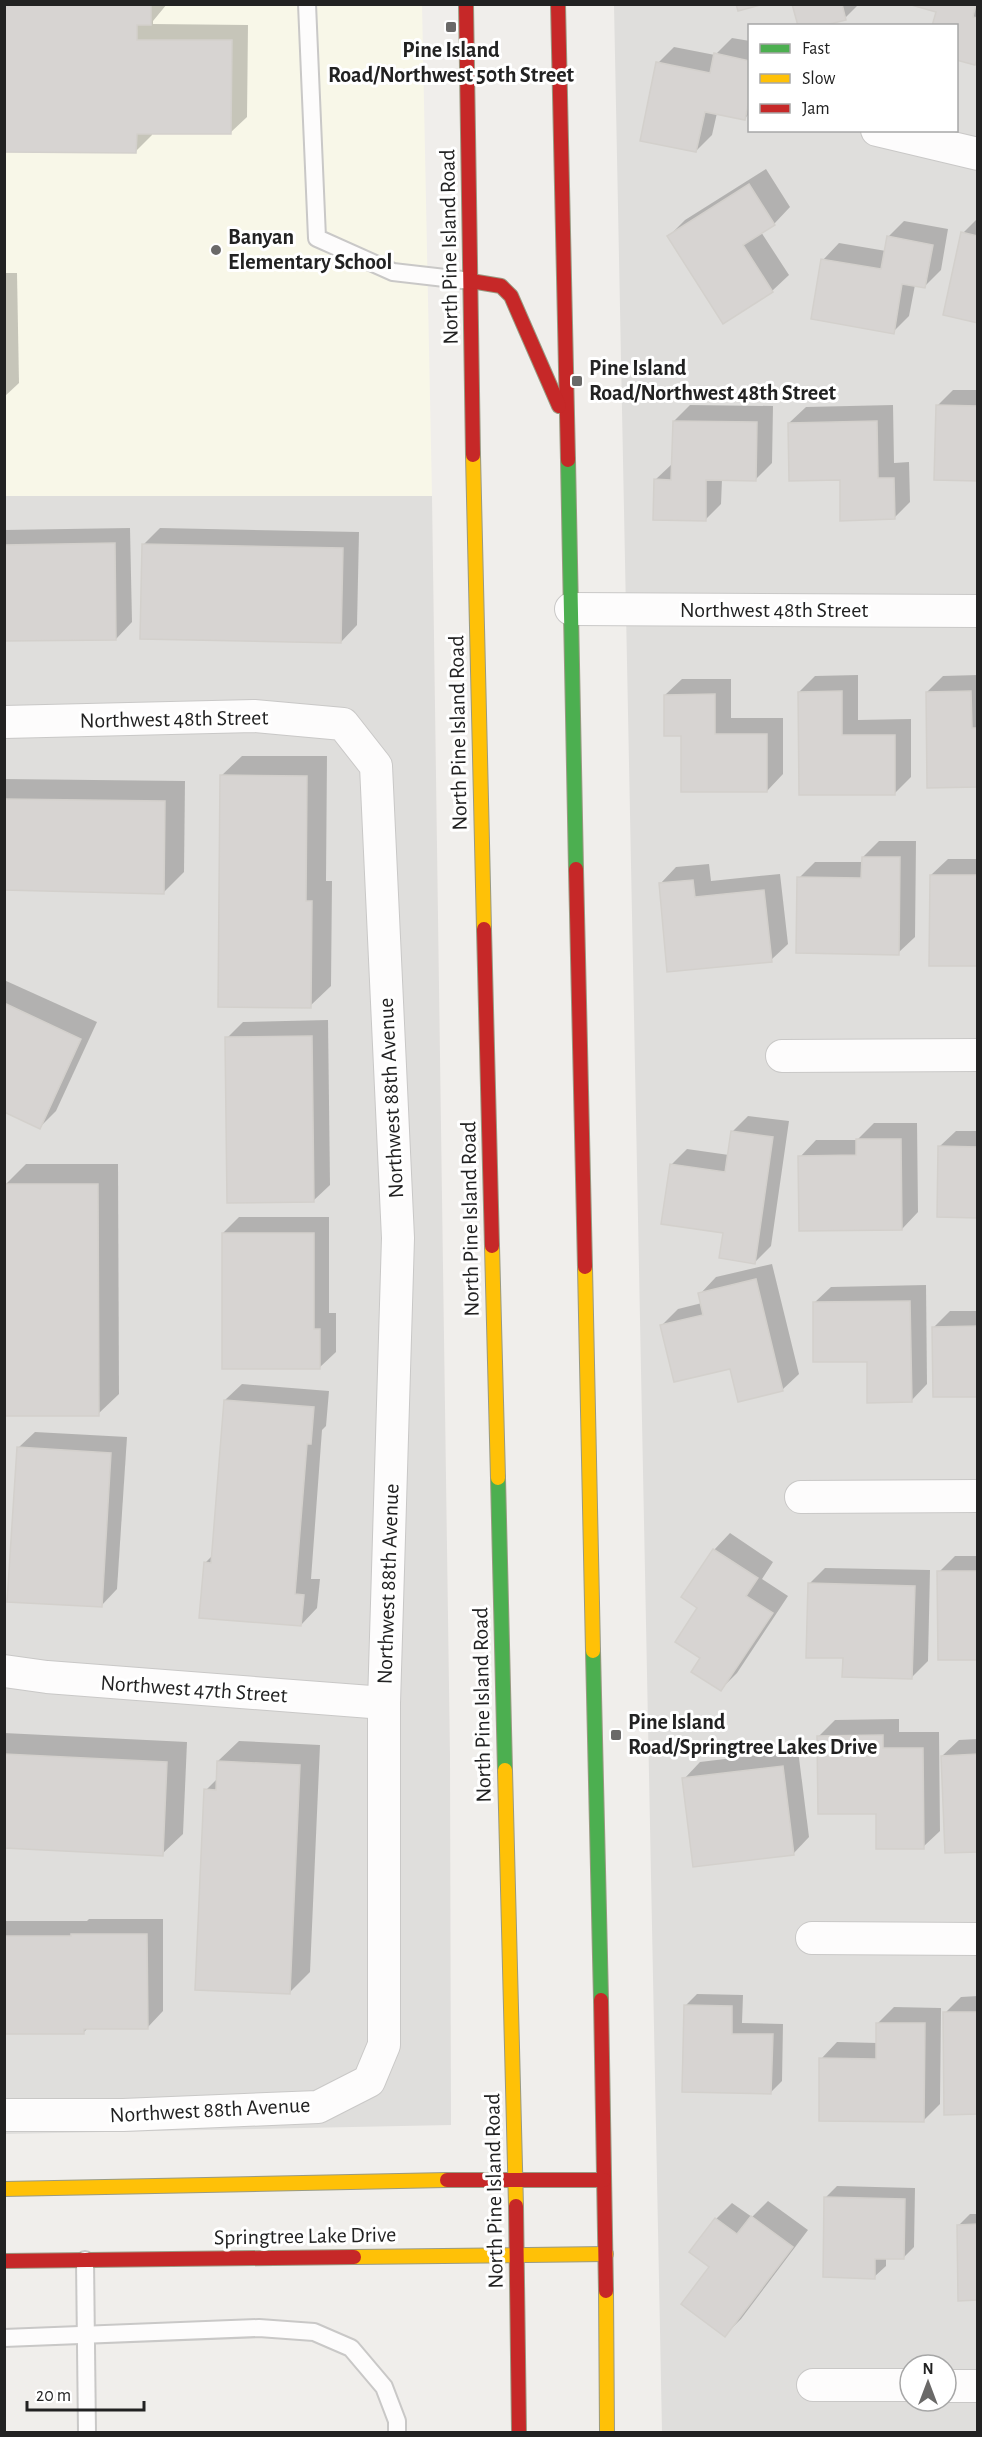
<svg xmlns="http://www.w3.org/2000/svg" width="982" height="2437" font-family="'Alegreya Sans',sans-serif">
  <style>
    .residential { fill: #dfdedc; fill-rule: evenodd }
    .education { fill: #f8f7e8 }
    .shadow { fill: #0003 }
    .building { fill: #d7d4d2; stroke: #d3d0cc; stroke-width: 1.5 }
    .lines { fill: none; stroke-linecap: round; stroke-linejoin: round }
    .lane-casing { stroke: #c9c8c7; stroke-width: 20 }
    .street-casing { stroke: #c9c8c7; stroke-width: 34 }
    .fast-casing { stroke: #999a82; stroke-width: 16 }
    .slow-casing { stroke: #999a82; stroke-width: 16 }
    .jam-casing { stroke: #999a82; stroke-width: 16 }
    .lane { stroke: #fdfcfc; stroke-width: 16 }
    .street { stroke: #fdfcfc; stroke-width: 32 }
    .fast { stroke: #4caf50; stroke-width: 14 }
    .slow { stroke: #ffc107; stroke-width: 14 }
    .jam { stroke: #c62828; stroke-width: 14 }
    .poi-dot { fill: #6a6968; stroke: #fff; stroke-width: 2 }
    .labels { text-anchor: middle; dominant-baseline: central; stroke-width: 6; stroke-linejoin: round; paint-order: stroke }
    .poi-label { font-size: 22px; font-weight: bold; fill: #222; stroke: #fff; text-anchor: start }
    .street-label { font-size: 22px; fill: #222; stroke: #fff }
  </style>
  <rect width="100%" height="100%" fill="#f0eeeb"/>
  <!-- residential -->
  <g class="residential">
    <path d="M 614,5 L 977,5 L 977,2432 L 662,2432 ZM 750,26 L 956,26 L 956,130 L 750,130 ZM 910,2365 L 946,2365 L 946,2401 L 910,2401 Z"/>
    <path d="M 4,496 L 432,496 L 450,1757 L 451,2125 L 5,2134 Z"/>
  </g>
  <!-- education -->
  <path class="education" d="M 4,5 L 422,5 L 432,496 L 5,496 Z"/>
  <!-- shadow -->
  <g class="shadow">
    <path d="M 4,4 L 167,4 L 153,21 L 153,24 L 248,25 L 247,117 L 230,133 L 152,132 L 152,135 L 135,152 Z"/>
    <path d="M 794,4 L 859,4 L 845,18 Z"/>
    <path d="M 914,4 L 978,4 L 978,61 L 975,64 L 956,26 L 938,11 Z"/>
    <path d="M 732,38 L 750,41 L 750,113 L 744,119 L 717,113 L 712,135 L 696,151 L 658,63 L 674,47 L 715,55 Z"/>
    <path d="M 766,169 L 790,207 L 774,224 L 761,232 L 789,275 L 772,291 L 669,236 L 685,220 Z"/>
    <path d="M 978,218 L 978,321 L 963,233 Z"/>
    <path d="M 904,221 L 948,229 L 941,270 L 925,286 L 915,285 L 909,316 L 893,332 L 823,260 L 839,243 L 886,251 L 888,237 Z"/>
    <path d="M 4,273 L 17,273 L 19,383 L 4,397 Z"/>
    <path d="M 953,390 L 978,390 L 978,480 L 937,406 Z"/>
    <path d="M 690,405 L 773,406 L 772,463 L 756,479 L 722,479 L 721,504 L 705,520 L 655,480 L 672,464 L 674,421 Z"/>
    <path d="M 893,405 L 894,463 L 909,462 L 910,502 L 894,518 L 789,423 L 806,407 Z"/>
    <path d="M 130,528 L 132,622 L 116,639 L 4,640 L 4,530 Z"/>
    <path d="M 160,528 L 359,532 L 357,625 L 341,642 L 143,545 Z"/>
    <path d="M 858,675 L 858,720 L 911,719 L 911,777 L 895,793 L 799,692 L 815,676 Z"/>
    <path d="M 978,675 L 978,785 L 927,692 L 943,676 Z"/>
    <path d="M 682,679 L 731,679 L 731,718 L 783,718 L 783,774 L 767,791 L 682,735 L 665,695 Z"/>
    <path d="M 242,756 L 327,756 L 326,881 L 332,881 L 331,986 L 310,1006 L 221,776 Z"/>
    <path d="M 4,779 L 185,781 L 184,872 L 163,893 L 4,889 Z"/>
    <path d="M 879,841 L 916,841 L 915,937 L 898,953 L 799,878 L 815,862 L 863,862 L 863,857 Z"/>
    <path d="M 948,859 L 978,859 L 978,965 L 931,875 Z"/>
    <path d="M 709,864 L 711,881 L 780,874 L 788,944 L 771,960 L 660,884 L 676,867 Z"/>
    <path d="M 4,980 L 97,1022 L 56,1111 L 40,1127 L 4,1111 Z"/>
    <path d="M 328,1020 L 330,1185 L 313,1201 L 227,1038 L 243,1022 Z"/>
    <path d="M 748,1116 L 789,1121 L 771,1246 L 755,1262 L 724,1232 L 671,1165 L 687,1149 L 729,1155 L 732,1132 Z"/>
    <path d="M 874,1123 L 917,1123 L 918,1212 L 902,1229 L 800,1157 L 816,1140 L 857,1140 Z"/>
    <path d="M 956,1131 L 978,1131 L 978,1216 L 939,1147 Z"/>
    <path d="M 26,1164 L 118,1164 L 119,1394 L 98,1414 L 5,1185 Z"/>
    <path d="M 239,1217 L 329,1217 L 329,1313 L 336,1313 L 336,1352 L 319,1368 L 223,1233 Z"/>
    <path d="M 772,1264 L 799,1374 L 782,1390 L 731,1367 L 662,1325 L 678,1309 L 702,1303 L 700,1294 L 716,1277 Z"/>
    <path d="M 926,1285 L 927,1384 L 911,1401 L 868,1360 L 814,1303 L 831,1287 Z"/>
    <path d="M 950,1311 L 978,1311 L 978,1395 L 934,1327 Z"/>
    <path d="M 242,1384 L 329,1391 L 326,1426 L 322,1430 L 311,1579 L 320,1579 L 317,1608 L 301,1625 L 205,1563 L 213,1555 L 225,1400 Z"/>
    <path d="M 35,1432 L 127,1437 L 117,1589 L 101,1606 L 18,1448 Z"/>
    <path d="M 730,1533 L 773,1562 L 762,1579 L 788,1596 L 737,1673 L 721,1689 L 703,1658 L 699,1608 L 714,1550 Z"/>
    <path d="M 955,1556 L 978,1556 L 978,1659 L 939,1572 Z"/>
    <path d="M 825,1568 L 930,1570 L 928,1661 L 912,1677 L 845,1657 L 809,1584 Z"/>
    <path d="M 899,1719 L 899,1732 L 939,1732 L 940,1831 L 923,1847 L 878,1812 L 819,1736 L 835,1720 Z"/>
    <path d="M 4,1733 L 187,1742 L 183,1834 L 162,1854 L 4,1848 Z"/>
    <path d="M 978,1739 L 978,1850 L 942,1756 L 959,1740 Z"/>
    <path d="M 239,1741 L 320,1745 L 310,1972 L 290,1992 L 206,1790 L 218,1778 L 218,1761 Z"/>
    <path d="M 798,1750 L 809,1837 L 793,1854 L 684,1779 L 700,1762 Z"/>
    <path d="M 89,1919 L 163,1919 L 163,2011 L 147,2028 L 88,2028 L 84,2032 L 4,2033 L 4,1921 L 87,1921 Z"/>
    <path d="M 697,1994 L 743,1995 L 742,2023 L 783,2024 L 782,2081 L 771,2092 L 686,2005 Z"/>
    <path d="M 978,1996 L 978,2113 L 945,2013 L 961,1997 Z"/>
    <path d="M 894,2007 L 941,2008 L 940,2104 L 924,2120 L 821,2059 L 837,2042 L 878,2043 L 878,2023 Z"/>
    <path d="M 837,2186 L 915,2188 L 914,2247 L 903,2258 L 886,2257 L 886,2266 L 874,2277 L 826,2197 Z"/>
    <path d="M 768,2201 L 808,2230 L 741,2319 L 725,2335 L 711,2267 L 716,2219 L 732,2203 L 752,2217 Z"/>
    <path d="M 970,2214 L 978,2214 L 978,2299 L 959,2225 Z"/>
  </g>
  <!-- building -->
  <g class="building">
    <path d="M 4,4 L 151,4 L 151,25 L 137,25 L 137,40 L 232,40 L 231,134 L 137,134 L 136,153 L 4,152 Z"/>
    <path d="M 736,4 L 764,4 L 738,11 Z"/>
    <path d="M 792,4 L 842,4 L 846,20 L 822,26 L 798,26 Z"/>
    <path d="M 908,4 L 976,4 L 973,17 L 978,18 L 978,57 L 975,65 L 956,60 L 956,26 L 932,26 L 936,12 Z"/>
    <path d="M 714,53 L 750,61 L 750,96 L 745,120 L 705,112 L 696,152 L 640,141 L 656,62 L 710,73 Z"/>
    <path d="M 749,184 L 775,225 L 743,245 L 773,292 L 723,324 L 667,236 Z"/>
    <path d="M 961,232 L 978,236 L 978,323 L 943,315 Z"/>
    <path d="M 887,236 L 933,245 L 925,288 L 902,284 L 894,334 L 811,319 L 821,259 L 881,269 Z"/>
    <path d="M 936,405 L 978,406 L 978,481 L 934,480 Z"/>
    <path d="M 673,421 L 757,422 L 756,481 L 706,480 L 706,521 L 653,520 L 654,479 L 671,480 Z"/>
    <path d="M 877,421 L 878,478 L 894,478 L 895,519 L 840,521 L 840,480 L 789,481 L 788,423 Z"/>
    <path d="M 115,543 L 116,640 L 4,641 L 4,545 Z"/>
    <path d="M 142,544 L 343,548 L 341,643 L 140,639 Z"/>
    <path d="M 842,691 L 842,735 L 895,735 L 895,795 L 799,795 L 798,692 Z"/>
    <path d="M 971,691 L 972,728 L 978,728 L 978,787 L 927,788 L 926,692 Z"/>
    <path d="M 715,694 L 715,734 L 767,734 L 767,792 L 681,792 L 681,736 L 664,736 L 664,695 Z"/>
    <path d="M 220,775 L 307,776 L 306,901 L 312,901 L 311,1008 L 218,1007 Z"/>
    <path d="M 4,799 L 165,801 L 164,894 L 4,890 Z"/>
    <path d="M 862,857 L 900,857 L 899,955 L 796,953 L 797,877 L 861,878 Z"/>
    <path d="M 930,875 L 978,875 L 978,966 L 929,966 Z"/>
    <path d="M 693,880 L 695,897 L 764,890 L 772,962 L 667,972 L 659,883 Z"/>
    <path d="M 4,1003 L 81,1039 L 40,1129 L 4,1112 Z"/>
    <path d="M 312,1036 L 314,1202 L 227,1203 L 225,1037 Z"/>
    <path d="M 731,1131 L 773,1137 L 755,1264 L 719,1258 L 723,1233 L 661,1224 L 670,1164 L 725,1172 Z"/>
    <path d="M 856,1139 L 901,1139 L 902,1230 L 799,1231 L 798,1156 L 856,1155 Z"/>
    <path d="M 938,1146 L 978,1147 L 978,1218 L 937,1217 Z"/>
    <path d="M 4,1184 L 98,1184 L 99,1416 L 5,1416 Z"/>
    <path d="M 222,1233 L 314,1233 L 314,1329 L 320,1329 L 320,1369 L 222,1369 Z"/>
    <path d="M 756,1279 L 783,1391 L 738,1402 L 730,1369 L 674,1382 L 660,1325 L 703,1315 L 698,1293 Z"/>
    <path d="M 910,1301 L 912,1402 L 867,1403 L 867,1362 L 813,1362 L 813,1302 Z"/>
    <path d="M 978,1326 L 978,1397 L 933,1397 L 932,1327 Z"/>
    <path d="M 224,1400 L 314,1407 L 311,1444 L 307,1444 L 295,1594 L 304,1595 L 301,1626 L 199,1618 L 204,1562 L 211,1563 Z"/>
    <path d="M 17,1447 L 111,1453 L 102,1607 L 7,1602 Z"/>
    <path d="M 713,1549 L 758,1578 L 746,1596 L 773,1613 L 721,1691 L 691,1672 L 700,1658 L 675,1642 L 697,1608 L 681,1597 Z"/>
    <path d="M 937,1571 L 978,1571 L 978,1660 L 938,1660 Z"/>
    <path d="M 808,1583 L 915,1586 L 912,1679 L 842,1677 L 843,1658 L 806,1658 Z"/>
    <path d="M 883,1735 L 883,1748 L 923,1748 L 924,1849 L 876,1849 L 876,1814 L 818,1814 L 817,1736 Z"/>
    <path d="M 4,1754 L 167,1762 L 163,1856 L 4,1848 Z"/>
    <path d="M 978,1754 L 978,1852 L 945,1853 L 941,1756 Z"/>
    <path d="M 217,1761 L 300,1765 L 290,1994 L 195,1990 L 204,1789 L 216,1790 Z"/>
    <path d="M 783,1766 L 794,1855 L 693,1867 L 682,1778 Z"/>
    <path d="M 71,1934 L 147,1934 L 148,2029 L 84,2029 L 84,2034 L 4,2034 L 4,1936 L 71,1936 Z"/>
    <path d="M 684,2005 L 732,2006 L 732,2034 L 773,2034 L 771,2094 L 682,2092 Z"/>
    <path d="M 943,2012 L 978,2012 L 978,2114 L 944,2115 Z"/>
    <path d="M 876,2023 L 925,2023 L 924,2122 L 819,2121 L 819,2058 L 876,2059 Z"/>
    <path d="M 824,2197 L 905,2199 L 904,2259 L 875,2259 L 875,2279 L 823,2277 Z"/>
    <path d="M 751,2216 L 793,2247 L 725,2337 L 681,2304 L 709,2267 L 689,2252 L 715,2218 L 737,2234 Z"/>
    <path d="M 978,2224 L 978,2300 L 958,2301 L 957,2225 Z"/>
  </g>
  <g class="lines">
    <defs>
      <g id="lane">
        <path d="M 307,4 L 317,238 L 393,272 L 471,281"/>
        <path d="M 85,2260 L 87,2432"/>
        <path d="M 4,2338 L 259,2328 L 314,2332 L 351,2348 L 384,2387 L 397,2421 L 397,2432"/>
      </g>
      <g id="street">
        <path d="M 877,130 L 978,154"/>
        <path d="M 571,609 L 978,611"/>
        <path d="M 4,722 L 254,716 L 343,724 L 376,766 L 398,1238 L 384,1703 L 384,2045 L 369,2081 L 318,2107 L 123,2115 L 4,2115"/>
        <path d="M 782,1056 L 978,1055"/>
        <path d="M 801,1497 L 978,1496"/>
        <path d="M 4,1671 L 47,1677 L 384,1703"/>
        <path d="M 812,1938 L 978,1939"/>
        <path d="M 813,2385 L 910,2385"/>
        <path d="M 946,2386 L 978,2386"/>
      </g>
      <g id="fast">
        <path d="M 568,460 L 576,869"/>
        <path d="M 498,1478 L 505,1770"/>
        <path d="M 593,1651 L 601,2000"/>
      </g>
      <g id="slow">
        <path d="M 473,455 L 484,929"/>
        <path d="M 492,1246 L 498,1478"/>
        <path d="M 585,1267 L 593,1651"/>
        <path d="M 505,1770 L 516,2206"/>
        <path d="M 4,2189 L 447,2180"/>
        <path d="M 354,2257 L 606,2254"/>
        <path d="M 606,2291 L 607,2432"/>
      </g>
      <g id="jam">
        <path d="M 466,4 L 473,455"/>
        <path d="M 558,4 L 568,460"/>
        <path d="M 471,281 L 501,286 L 511,296 L 559,406"/>
        <path d="M 576,869 L 585,1267"/>
        <path d="M 484,929 L 492,1246"/>
        <path d="M 601,2000 L 606,2291"/>
        <path d="M 447,2180 L 604,2180"/>
        <path d="M 516,2206 L 519,2432"/>
        <path d="M 4,2261 L 354,2257"/>
      </g>
    </defs>
    <!-- lane casing -->
    <use href="#lane" class="lane-casing"/>
    <!-- street casing -->
    <use href="#street" class="street-casing"/>
    <!-- fast casing -->
    <use href="#fast" class="fast-casing"/>
    <!-- slow casing -->
    <use href="#slow" class="slow-casing"/>
    <!-- jam casing -->
    <use href="#jam" class="jam-casing"/>
    <!-- lane -->
    <use href="#lane" class="lane"/>
    <!-- street -->
    <use href="#street" class="street"/>
    <!-- fast -->
    <use href="#fast" class="fast"/>
    <!-- slow -->
    <use href="#slow" class="slow"/>
    <!-- jam -->
    <use href="#jam" class="jam"/>
  </g>
  <!-- markers -->
  <g class="poi-dot">
    <rect x="445" y="21" width="12" height="12" rx="3"/>
    <circle cx="216" cy="250" r="6"/>
    <rect x="571" y="375" width="12" height="12" rx="3"/>
    <rect x="610" y="1729" width="12" height="12" rx="3"/>
  </g>
  <g class="labels">
    <!-- poi labels -->
    <g class="poi-label">
      <text x="451" y="50" text-anchor="middle">Pine Island<tspan x="451" dy="25">Road/Northwest 50th Street</tspan></text>
      <text x="228" y="237">Banyan<tspan x="228" dy="25">Elementary School</tspan></text>
      <text x="589" y="368">Pine Island<tspan x="589" dy="25">Road/Northwest 48th Street</tspan></text>
      <text x="628" y="1722">Pine Island<tspan x="628" dy="25">Road/Springtree Lakes Drive</tspan></text>
    </g>
    <!-- street labels -->
    <g class="street-label">
      <text transform="translate(449 247) rotate(-91)">North Pine Island Road</text>
      <text x="774" y="610">Northwest 48th Street</text>
      <text transform="translate(174 719) rotate(-1)">Northwest 48th Street</text>
      <text transform="translate(458 733) rotate(-91)">North Pine Island Road</text>
      <text transform="translate(391 1098) rotate(-93)">Northwest 88th Avenue</text>
      <text transform="translate(470 1219) rotate(-91)">North Pine Island Road</text>
      <text transform="translate(388 1584) rotate(-88)">Northwest 88th Avenue</text>
      <text transform="translate(194 1689) rotate(4)">Northwest 47th Street</text>
      <text transform="translate(482 1705) rotate(-91)">North Pine Island Road</text>
      <text transform="translate(210 2110) rotate(-3)">Northwest 88th Avenue</text>
      <text transform="translate(494 2191) rotate(-91)">North Pine Island Road</text>
      <text transform="translate(305 2236) rotate(-1)">Springtree Lake Drive</text>
    </g>
  </g>
  <!-- border -->
  <rect width="982" height="2437" fill="none" stroke="#222222" stroke-width="12"/>
  <!-- legend -->
  <rect x="748" y="24" width="210" height="108" fill="#ffffff" stroke="#a7a7a7" stroke-width="1.5"/>
  <rect x="760" y="44" width="30" height="9" fill="#4caf50" stroke="#a7a7a7" stroke-width="1.5"/>
  <text x="802" y="54" font-size="18" fill="#222222">Fast</text>
  <rect x="760" y="74" width="30" height="9" fill="#ffc107" stroke="#a7a7a7" stroke-width="1.5"/>
  <text x="802" y="84" font-size="18" fill="#222222">Slow</text>
  <rect x="760" y="104" width="30" height="9" fill="#c62828" stroke="#a7a7a7" stroke-width="1.5"/>
  <text x="802" y="114" font-size="18" fill="#222222">Jam</text>
  <!-- north arrow -->
  <g transform="translate(928 2383)"><circle r="28" fill="#ffffff" stroke="#a7a7a7" stroke-width="1.5"/>
  <path d="M0-4.5L10 22L0 15L-10 22Z" fill="#6a6968"/>
  <text y="-9" font-size="16" font-weight="bold" text-anchor="middle" fill="#222222">N</text>
  </g>
  <!-- scale -->
  <path d="M27 2401v9h117v-9" fill="none" stroke="#222222" stroke-width="3"/>
  <text x="36" y="2401" font-size="18" fill="#222222" stroke="#ffffff" stroke-width="4.5" paint-order="stroke">20 m</text>
</svg>
